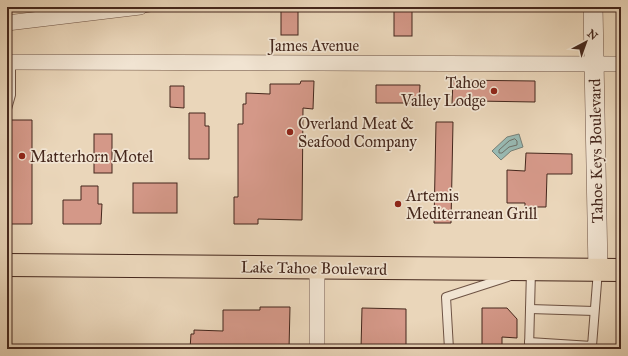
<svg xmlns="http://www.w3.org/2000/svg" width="628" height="356" font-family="'IM FELL Great Primer',serif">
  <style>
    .water { fill: #98b9b2; stroke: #777f76 }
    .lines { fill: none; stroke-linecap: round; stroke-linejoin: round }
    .shore { stroke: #6e7067; stroke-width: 1 }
    .building { fill: #d49888; stroke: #45271c }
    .service-casing { stroke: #6e5344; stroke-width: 10 }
    .minor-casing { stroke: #6e5344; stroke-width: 16 }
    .tertiary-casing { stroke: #6e5344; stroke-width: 20 }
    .trunk-casing { stroke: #45271c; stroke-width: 24 }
    .service { stroke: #f1e4d2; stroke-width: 8 }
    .minor { stroke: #f1e4d2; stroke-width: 15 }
    .tertiary { stroke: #f1e4d2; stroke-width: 19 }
    .trunk { stroke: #ead6ba; stroke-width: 22 }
    .poi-dot { fill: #8f2418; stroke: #f1e4d2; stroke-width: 1.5 }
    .labels { text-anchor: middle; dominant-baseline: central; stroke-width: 3.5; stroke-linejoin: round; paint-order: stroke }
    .street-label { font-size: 16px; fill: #45271c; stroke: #f1e4d2 }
    .poi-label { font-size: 16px; fill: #45271c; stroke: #f1e4d2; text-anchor: start }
  </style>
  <rect width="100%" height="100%" fill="#ead6ba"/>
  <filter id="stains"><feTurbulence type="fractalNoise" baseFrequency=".005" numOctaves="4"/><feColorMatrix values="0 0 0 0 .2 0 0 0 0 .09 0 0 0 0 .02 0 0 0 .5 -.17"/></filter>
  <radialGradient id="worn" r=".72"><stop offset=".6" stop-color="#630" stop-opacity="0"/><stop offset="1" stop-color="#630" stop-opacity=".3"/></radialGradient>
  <!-- water -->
  <path class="water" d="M 519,134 L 523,147 L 511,151 L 501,160 L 492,151 L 507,137 Z"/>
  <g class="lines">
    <!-- shore -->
    <path class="shore" d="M 515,139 L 517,141 L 517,145 L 509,147 L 502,153 L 499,153 L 499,150 L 509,141 Z"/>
  </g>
  <!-- building -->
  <g class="building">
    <rect x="281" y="7" width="17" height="28"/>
    <rect x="394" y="7" width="18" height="29"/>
    <path d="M 453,80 L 535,81 L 535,102 L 474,101 L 474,104 L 452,104 Z"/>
    <path d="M 301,81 L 314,81 L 313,109 L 303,108 L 302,220 L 258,219 L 258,224 L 234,224 L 234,197 L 238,197 L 238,124 L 243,124 L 243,104 L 246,104 L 246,93 L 270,94 L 270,84 L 300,84 Z"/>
    <path d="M 376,85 L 420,85 L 419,103 L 376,103 Z"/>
    <path d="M 170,86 L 184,86 L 184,108 L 170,107 Z"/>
    <path d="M 189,113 L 205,113 L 205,126 L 209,126 L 209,159 L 189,159 Z"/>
    <path d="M 11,120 L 32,120 L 32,224 L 11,224 L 11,210 L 7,210 L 7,191 L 11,192 Z"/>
    <path d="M 436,122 L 453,122 L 451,223 L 434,223 Z"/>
    <rect x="94" y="134" width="18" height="39"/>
    <path d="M 526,153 L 572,154 L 572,174 L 547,174 L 546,207 L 525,207 L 525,203 L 507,203 L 507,170 L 525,171 Z"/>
    <rect x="133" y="183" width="44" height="30"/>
    <path d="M 81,186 L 98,186 L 98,204 L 102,204 L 101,224 L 63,224 L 63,200 L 81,200 Z"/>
    <path d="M 260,307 L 290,307 L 289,349 L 190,349 L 191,334 L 194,334 L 194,330 L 223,331 L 223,310 L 260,310 Z"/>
    <path d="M 362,308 L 406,309 L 406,349 L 361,349 Z"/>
    <path d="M 482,308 L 507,308 L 517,319 L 517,338 L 502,337 L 502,349 L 482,349 Z"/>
  </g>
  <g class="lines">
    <defs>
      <g id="service">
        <path d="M 137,9 L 150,7"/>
        <path d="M 7,109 L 11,95 L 11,62"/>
        <path d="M 530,309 L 594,311"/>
        <path d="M 529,342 L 592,346 L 598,270"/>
        <path d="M 449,349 L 446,297 L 508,277"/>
        <path d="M 529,349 L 531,270"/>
      </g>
      <g id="minor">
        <path d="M 7,23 L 140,7"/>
        <path d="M 7,62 L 621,64"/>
        <path d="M 317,349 L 317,268"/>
      </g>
      <path id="tertiary" d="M 593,7 L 598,270"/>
      <path id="trunk" d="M 7,265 L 621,270"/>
    </defs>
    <!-- service casing -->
    <use href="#service" class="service-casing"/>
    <!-- minor casing -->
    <use href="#minor" class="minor-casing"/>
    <!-- tertiary casing -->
    <use href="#tertiary" class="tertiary-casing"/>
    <!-- trunk casing -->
    <use href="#trunk" class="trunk-casing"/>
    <!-- service -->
    <use href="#service" class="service"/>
    <!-- minor -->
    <use href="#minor" class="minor"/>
    <!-- tertiary -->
    <use href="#tertiary" class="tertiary"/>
    <!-- trunk -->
    <use href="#trunk" class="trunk"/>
  </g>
  <!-- markers -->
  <g class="poi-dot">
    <circle cx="494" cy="91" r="4"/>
    <circle cx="290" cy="132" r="4"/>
    <circle cx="22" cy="156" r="4"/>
    <circle cx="398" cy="204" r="4"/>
  </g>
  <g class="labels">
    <!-- street labels -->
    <g class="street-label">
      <text x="314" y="45">James Avenue</text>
      <text transform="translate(596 151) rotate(-91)">Tahoe Keys Boulevard</text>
      <text transform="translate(314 268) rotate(1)">Lake Tahoe Boulevard</text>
    </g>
    <!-- poi labels -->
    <g class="poi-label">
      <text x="486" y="82" text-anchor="end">Tahoe<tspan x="486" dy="18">Valley Lodge</tspan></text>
      <text x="298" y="123">Overland Meat &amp;<tspan x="298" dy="18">Seafood Company</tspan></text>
      <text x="30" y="156">Matterhorn Motel</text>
      <text x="406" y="195">Artemis<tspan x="406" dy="18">Mediterranean Grill</tspan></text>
    </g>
  </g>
  <!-- margin -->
  <rect width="628" height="356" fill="none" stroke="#ead6ba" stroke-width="24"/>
  <rect x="8" y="8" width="612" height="340" fill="none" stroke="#45271c" stroke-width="2"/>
  <rect x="12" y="12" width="604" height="332" fill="none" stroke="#45271c"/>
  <!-- north arrow -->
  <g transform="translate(586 42) rotate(41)" stroke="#f1e4d2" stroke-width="3" paint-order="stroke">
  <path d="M0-3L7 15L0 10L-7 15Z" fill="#45271c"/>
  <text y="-6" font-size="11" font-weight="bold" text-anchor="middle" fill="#45271c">N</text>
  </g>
  <rect width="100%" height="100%" filter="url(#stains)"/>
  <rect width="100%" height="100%" fill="url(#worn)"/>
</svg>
